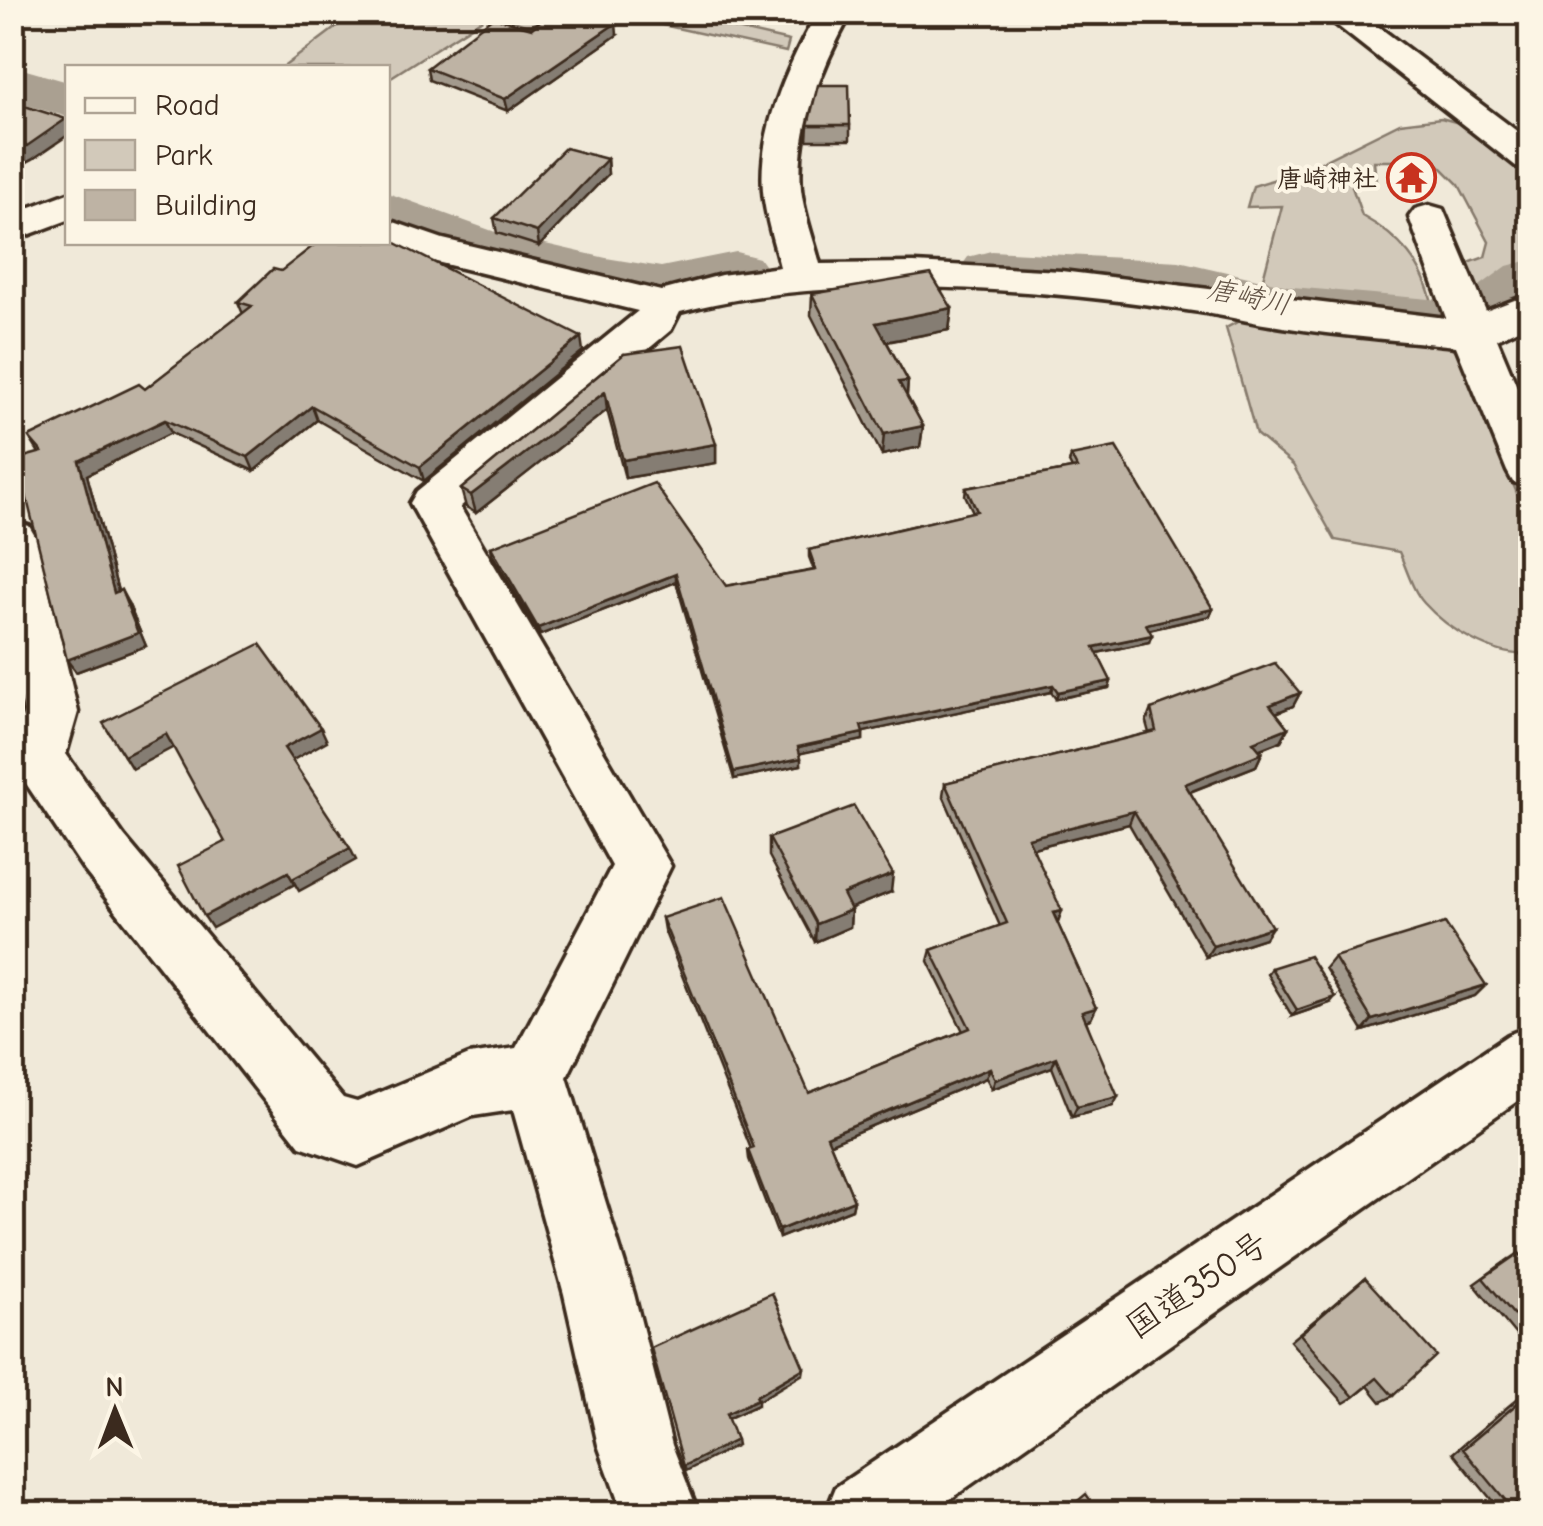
<svg xmlns="http://www.w3.org/2000/svg" width="1543" height="1526" font-family="'Comic Neue','Klee One',sans-serif">
  <style>
    .green { fill: #d2c9ba; stroke: #867a6c; stroke-width: 2.5 }
    .lines { fill: none; stroke-linecap: round; stroke-linejoin: round }
    .river { fill: #aaa091; fill-rule: evenodd }
    .minor-casing { stroke: #3b2a1e; stroke-width: 7 }
    .highway-casing { stroke: #3b2a1e; stroke-width: 7 }
    .path { stroke: #3b2a1e; stroke-width: 4; stroke-dasharray: 5 5; stroke-linecap: butt }
    .minor { fill: #fcf5e5; fill-rule: evenodd }
    .highway { fill: #fcf5e5; fill-rule: evenodd }
    .wall { fill: #a39a8d; stroke: #3b2a1e; stroke-width: 2.5 }
    .shaded-wall { fill: #857d73; stroke: #3b2a1e; stroke-width: 2.5 }
    .building { fill: #beb3a4; stroke: #3b2a1e; stroke-width: 2.5 }
    .labels { text-anchor: middle; dominant-baseline: central; stroke-width: 8; stroke-linejoin: round; paint-order: stroke }
    .far-poi-label { font-size: 25px; font-weight: bold; fill: #3b2a1e; stroke: #fcf5e5; text-anchor: end }
    .far-water-label { font-size: 28px; font-style: italic; fill: #625346; stroke: #fcf5e5 }
    .near-street-label { font-size: 35px; fill: #3b2a1e; stroke: #fcf5e5 }
  </style>
  <rect width="100%" height="100%" fill="#f0e9d9"/>
  <filter id="ink" filterUnits="userSpaceOnUse"><feTurbulence type="fractalNoise" baseFrequency=".01" numOctaves="2"/><feDisplacementMap in="SourceGraphic" scale="20" xChannelSelector="R" yChannelSelector="G"/><feConvolveMatrix kernelMatrix="1 2 1 2 8 2 1 2 1" color-interpolation-filters="sRGB"/></filter>
  <g filter="url(#ink)">
    <!-- green -->
    <g class="green">
      <path d="M 355,13 L 550,13 L 530,27 L 492,13 L 388,79 L 388,68 L 282,68 Z"/>
      <path d="M 562,13 L 667,13 L 789,41 L 786,52 L 658,24 Z"/>
      <path d="M 1441,118 L 1474,127 L 1530,171 L 1530,278 L 1509,278 L 1491,299 L 1478,304 L 1463,265 L 1485,257 L 1489,242 L 1459,185 L 1435,161 L 1374,161 L 1376,183 L 1352,187 L 1362,216 C 1400,237 1424,264 1433,307 L 1287,297 L 1263,279 L 1282,206 L 1247,207 L 1253,186 L 1305,170 L 1400,123 Z"/>
      <path d="M 1243,319 L 1441,339 L 1461,354 L 1530,526 L 1530,654 C 1495,658 1447,629 1424,603 C 1412,590 1406,567 1399,552 L 1335,540 L 1293,465 L 1256,434 L 1226,328 Z"/>
    </g>
    <g class="lines">
      <!-- river -->
      <g class="river">
        <path d="M 12,66 L 68,82 L 68,117 L 12,101 Z"/>
        <path d="M 388,193 L 498,233 L 606,258 L 661,267 L 736,252 L 759,258 L 769,272 L 759,286 L 661,307 L 455,262 L 388,234 Z"/>
        <path d="M 991,251 L 1179,261 L 1292,287 L 1453,301 L 1462,299 L 1507,266 L 1530,260 L 1530,312 L 1506,332 L 1453,343 L 1292,329 L 1179,301 L 991,291 L 968,285 L 958,271 L 968,257 Z"/>
      </g>
      <defs>
        <g id="minor">
          <path d="M 818,12 L 852,12 C 823,64 796,129 801,189 C 804,215 814,240 820,264 L 914,263 L 1061,271 L 1446,318 L 1409,217 L 1415,209 L 1429,205 L 1443,209 L 1486,311 L 1530,294 L 1530,323 L 1497,339 L 1530,418 L 1530,487 L 1513,482 L 1507,471 L 1456,346 C 1399,340 1340,336 1283,327 C 1253,323 1223,315 1193,311 C 1037,288 832,271 680,312 L 671,330 L 460,507 L 671,866 L 567,1077 L 634,1294 L 672,1445 L 699,1514 L 623,1514 L 598,1445 L 564,1294 L 513,1110 L 473,1116 L 358,1166 L 300,1146 L 84,870 L 19,773 L 12,751 L 24,712 L 12,656 L 12,521 L 29,526 L 36,538 L 78,712 L 66,754 L 124,836 L 343,1098 L 357,1102 L 469,1055 L 516,1048 L 612,866 L 410,503 L 417,491 L 638,311 L 416,257 L 379,242 L 388,242 L 388,220 L 443,239 L 661,291 L 721,275 L 780,267 C 774,242 765,217 763,191 C 758,130 788,64 818,12 Z"/>
          <path d="M 1320,12 L 1359,12 L 1530,141 L 1530,170 L 1517,167 Z"/>
          <path d="M 68,193 L 68,220 L 12,241 L 12,214 Z"/>
        </g>
        <path id="highway" d="M 1530,1026 L 1530,1092 L 929,1514 L 825,1514 L 836,1487 L 1508,1035 Z"/>
      </defs>
      <!-- minor casing -->
      <use href="#minor" class="minor-casing"/>
      <!-- highway casing -->
      <use href="#highway" class="highway-casing"/>
      <!-- path -->
      <path class="path" d="M 703,12 L 781,29"/>
      <!-- minor -->
      <use href="#minor" class="minor"/>
      <!-- highway -->
      <use href="#highway" class="highway"/>
    </g>
    <!-- wall -->
    <g class="wall">
      <path d="M 532,28 L 617,35 L 508,111 L 429,80 L 427,68 Z"/>
      <path d="M 808,125 L 850,125 L 850,140 L 807,140 Z"/>
      <path d="M 607,159 L 608,174 L 539,246 L 497,233 L 494,218 Z"/>
      <path d="M 812,294 L 952,308 L 949,330 L 887,342 L 908,381 L 907,396 L 923,426 L 920,447 L 882,455 L 811,315 Z"/>
      <path d="M 238,302 L 583,351 L 424,481 L 317,420 L 254,471 L 171,433 L 87,475 L 118,591 L 128,603 L 146,646 L 76,672 L 39,453 L 29,437 L 145,389 L 243,314 Z"/>
      <path d="M 624,354 L 716,444 L 716,463 L 625,478 L 607,410 L 476,513 L 466,507 L 461,489 Z"/>
      <path d="M 1071,456 L 1213,609 L 1210,616 L 1149,630 L 1149,642 L 1097,653 L 1111,681 L 1109,688 L 1056,699 L 1051,692 L 863,732 L 863,740 L 800,753 L 801,765 L 734,779 L 676,582 L 540,635 L 492,554 L 491,547 L 726,586 L 814,570 L 809,557 L 809,550 L 973,512 L 965,495 L 966,488 L 1072,469 L 1069,463 Z"/>
      <path d="M 1300,693 L 1293,706 L 1276,713 L 1288,728 L 1281,741 L 1259,750 L 1262,753 L 1256,766 L 1190,792 L 1265,938 L 1206,957 L 1129,824 L 1033,848 L 1057,922 L 1096,1008 L 1091,1019 L 1086,1020 L 1113,1106 L 1072,1117 L 1052,1067 L 992,1089 L 986,1078 L 830,1143 L 854,1200 L 852,1209 L 779,1238 L 749,1159 L 748,1150 L 751,1149 L 664,930 L 662,918 L 809,1093 L 963,1031 L 928,961 L 931,950 L 1000,926 L 943,795 L 945,783 L 1149,733 L 1146,722 L 1151,709 Z"/>
      <path d="M 769,838 L 891,892 L 851,908 L 850,927 L 815,942 L 769,856 Z"/>
      <path d="M 1334,957 L 1486,985 L 1475,996 L 1363,1031 L 1325,968 Z"/>
      <path d="M 1271,968 L 1330,1003 L 1292,1016 L 1267,974 Z"/>
      <path d="M 1509,1259 L 1530,1266 L 1530,1352 L 1474,1284 Z"/>
      <path d="M 1365,1278 L 1393,1396 L 1381,1402 L 1368,1386 L 1354,1397 L 1344,1403 L 1290,1341 Z"/>
      <path d="M 1530,1388 L 1530,1490 L 1511,1507 L 1500,1510 L 1453,1453 Z"/>
    </g>
    <!-- shaded-wall -->
    <g class="shaded-wall">
      <path d="M 616,23 L 617,35 L 508,111 L 505,99 Z"/>
      <path d="M 66,119 L 68,123 L 68,135 L 33,159 L 12,170 L 12,152 Z"/>
      <path d="M 607,159 L 608,174 L 539,246 L 537,232 Z"/>
      <path d="M 952,308 L 949,330 L 874,344 L 876,323 Z"/>
      <path d="M 581,337 L 583,351 L 424,481 L 420,467 Z"/>
      <path d="M 908,381 L 906,402 L 899,382 Z"/>
      <path d="M 605,392 L 607,410 L 476,513 L 471,495 Z"/>
      <path d="M 312,406 L 317,420 L 254,471 L 248,457 Z"/>
      <path d="M 165,420 L 171,433 L 87,475 L 122,606 L 114,593 L 79,461 Z"/>
      <path d="M 923,426 L 920,447 L 882,455 L 884,434 Z"/>
      <path d="M 716,444 L 716,463 L 625,478 L 623,460 Z"/>
      <path d="M 676,574 L 676,582 L 540,635 L 538,628 Z"/>
      <path d="M 121,590 L 128,603 L 146,646 L 76,672 L 67,660 Z"/>
      <path d="M 1213,609 L 1210,616 L 1143,631 L 1146,624 Z"/>
      <path d="M 1152,635 L 1149,642 L 1092,654 L 1094,647 Z"/>
      <path d="M 1111,681 L 1109,688 L 1056,699 L 1058,692 Z"/>
      <path d="M 1053,685 L 1051,692 L 860,733 L 861,726 Z"/>
      <path d="M 1300,693 L 1293,706 L 1263,718 L 1270,705 Z"/>
      <path d="M 321,728 L 327,741 L 291,761 L 284,748 Z"/>
      <path d="M 1288,728 L 1281,741 L 1247,754 L 1253,742 Z"/>
      <path d="M 863,733 L 863,740 L 798,754 L 798,747 Z"/>
      <path d="M 166,734 L 174,747 L 132,769 L 124,756 Z"/>
      <path d="M 1262,753 L 1256,766 L 1179,796 L 1185,784 Z"/>
      <path d="M 801,758 L 801,765 L 734,779 L 734,772 Z"/>
      <path d="M 1134,811 L 1129,824 L 1025,850 L 1028,838 Z"/>
      <path d="M 350,848 L 356,860 L 299,891 L 292,879 Z"/>
      <path d="M 288,872 L 295,884 L 212,928 L 204,916 Z"/>
      <path d="M 893,874 L 891,892 L 841,912 L 843,894 Z"/>
      <path d="M 851,910 L 850,927 L 815,942 L 816,924 Z"/>
      <path d="M 1062,911 L 1058,922 L 1053,913 Z"/>
      <path d="M 1272,927 L 1265,938 L 1206,957 L 1213,946 Z"/>
      <path d="M 1486,985 L 1475,996 L 1363,1031 L 1372,1020 Z"/>
      <path d="M 1335,997 L 1330,1003 L 1292,1016 L 1297,1010 Z"/>
      <path d="M 1096,1008 L 1091,1019 L 1078,1023 L 1082,1012 Z"/>
      <path d="M 1056,1057 L 1052,1067 L 992,1089 L 995,1080 Z"/>
      <path d="M 990,1068 L 986,1078 L 826,1145 L 827,1136 Z"/>
      <path d="M 1118,1097 L 1113,1106 L 1072,1117 L 1077,1107 Z"/>
      <path d="M 854,1200 L 852,1209 L 779,1238 L 779,1230 Z"/>
      <path d="M 804,1368 L 803,1374 L 758,1401 L 758,1405 L 727,1419 L 726,1414 Z"/>
      <path d="M 736,1440 L 737,1445 L 686,1471 L 684,1466 Z"/>
    </g>
    <!-- building -->
    <g class="building">
      <path d="M 550,12 L 576,12 L 616,23 L 505,99 L 427,68 L 493,17 L 532,28 Z"/>
      <path d="M 818,85 L 849,85 L 850,125 L 808,125 Z"/>
      <path d="M 12,102 L 66,119 L 27,146 L 12,152 Z"/>
      <path d="M 565,148 L 607,159 L 537,232 L 494,218 Z"/>
      <path d="M 388,239 L 581,337 L 420,467 L 312,406 L 248,457 L 165,420 L 79,461 L 114,593 L 121,590 L 138,633 L 67,660 L 17,459 L 42,452 L 29,437 L 139,384 L 145,389 L 252,306 L 238,302 L 273,269 L 281,271 L 318,242 L 388,242 Z"/>
      <path d="M 931,274 L 952,308 L 876,323 L 908,381 L 899,382 L 923,426 L 884,434 L 812,294 Z"/>
      <path d="M 683,346 L 716,444 L 623,460 L 605,392 L 471,495 L 461,489 L 624,354 Z"/>
      <path d="M 1116,447 L 1213,609 L 1146,624 L 1152,635 L 1094,647 L 1111,681 L 1058,692 L 1053,685 L 861,726 L 863,733 L 798,747 L 801,758 L 734,772 L 676,574 L 538,628 L 491,547 L 654,483 L 726,586 L 816,570 L 809,550 L 977,511 L 966,488 L 1077,468 L 1071,456 Z"/>
      <path d="M 260,644 L 321,728 L 284,748 L 350,848 L 292,879 L 288,872 L 204,916 L 178,866 L 225,842 L 166,734 L 124,756 L 103,723 Z"/>
      <path d="M 1275,663 L 1300,693 L 1270,705 L 1288,728 L 1253,742 L 1262,753 L 1185,784 L 1272,927 L 1213,946 L 1134,811 L 1028,838 L 1062,911 L 1053,913 L 1096,1008 L 1082,1012 L 1118,1097 L 1077,1107 L 1056,1057 L 995,1080 L 990,1068 L 827,1136 L 854,1200 L 779,1230 L 748,1150 L 754,1148 L 662,918 L 724,897 L 809,1093 L 970,1028 L 931,950 L 1007,923 L 945,783 L 1156,731 L 1151,709 Z"/>
      <path d="M 854,806 L 893,874 L 843,894 L 851,910 L 816,924 L 769,838 Z"/>
      <path d="M 1445,923 L 1486,985 L 1372,1020 L 1334,957 Z"/>
      <path d="M 1309,956 L 1335,997 L 1297,1010 L 1271,968 Z"/>
      <path d="M 1519,1253 L 1530,1266 L 1530,1334 L 1483,1278 Z"/>
      <path d="M 1365,1278 L 1436,1356 L 1393,1396 L 1377,1378 L 1354,1397 L 1300,1334 Z"/>
      <path d="M 772,1293 L 804,1368 L 756,1396 L 758,1399 L 726,1414 L 736,1440 L 684,1466 L 651,1348 Z"/>
      <path d="M 1530,1393 L 1530,1490 L 1511,1507 L 1463,1449 Z"/>
      <path d="M 1086,1494 L 1100,1514 L 1062,1514 Z"/>
    </g>
  </g>
  <!-- icons -->
  <defs>
    <symbol id="temple-ring" viewBox="-11 -11 22 22"><circle r="9.5" fill="#fcf5e5" stroke="#c8321e" stroke-width="1.5"/><path d="M0-6L5-2H3V0L6.5 2.5H4V6H1.5V3h-3V6H-4V2.5H-6.5L-3 0V-2H-5Z" fill="#c8321e"/></symbol>
  </defs>
  <g fill-rule="evenodd">
    <use href="#temple-ring" x="1384" y="150" width="55" height="55"/>
  </g>
  <g class="labels">
    <!-- far-poi labels -->
    <g class="far-poi-label">
      <text x="1377" y="178">唐崎神社</text>
    </g>
    <!-- far-water labels -->
    <g class="far-water-label">
      <text transform="translate(1249 297) rotate(12)">唐崎川</text>
    </g>
    <!-- near-street labels -->
    <g class="near-street-label">
      <text transform="translate(1197 1285) rotate(-34)">国道350号</text>
    </g>
  </g>
  <!-- margin -->
  <rect width="1543" height="1526" fill="none" stroke="#fcf5e5" stroke-width="50"/>
  <rect x="25" y="25" width="1493" height="1476" fill="none" stroke="#3b2a1e" stroke-width="4" filter="url(#ink)"/>
  <!-- legend -->
  <rect x="65" y="65" width="325" height="180" fill="#fcf5e5" stroke="#afa495" stroke-width="2.5"/>
  <rect x="85" y="98" width="50" height="15" fill="#fcf5e5" stroke="#afa495" stroke-width="2.5"/>
  <text x="155" y="115" font-size="30" fill="#3b2a1e">Road</text>
  <rect x="85" y="140" width="50" height="30" fill="#d2c9ba" stroke="#afa495" stroke-width="2.5"/>
  <text x="155" y="165" font-size="30" fill="#3b2a1e">Park</text>
  <rect x="85" y="190" width="50" height="30" fill="#beb3a4" stroke="#afa495" stroke-width="2.5"/>
  <text x="155" y="215" font-size="30" fill="#3b2a1e">Building</text>
  <!-- north arrow -->
  <g transform="translate(115 1411) rotate(359)" stroke="#fcf5e5" stroke-width="8" paint-order="stroke">
  <path d="M0-8L18 38L0 25L-18 38Z" fill="#3b2a1e"/>
  <text y="-15" font-size="28" font-weight="bold" text-anchor="middle" fill="#3b2a1e">N</text>
  </g>
</svg>
